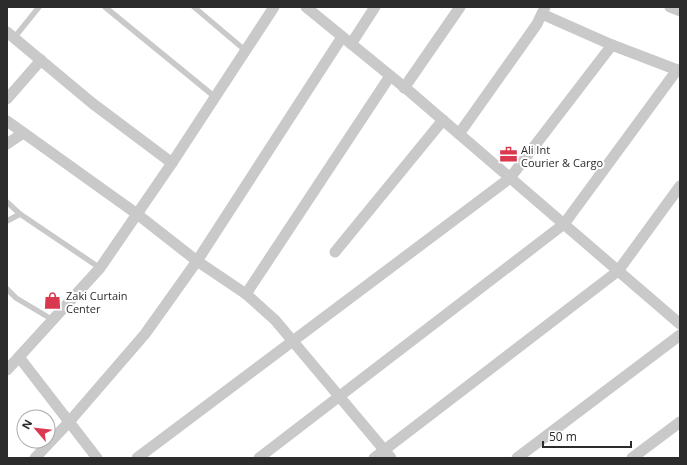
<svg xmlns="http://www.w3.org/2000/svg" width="687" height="465" font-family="'Open Sans',sans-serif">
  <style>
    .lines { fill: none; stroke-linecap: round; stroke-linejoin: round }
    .lane { stroke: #c9c9c9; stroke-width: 5.5 }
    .street { stroke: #c9c9c9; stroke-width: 11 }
    .labels { text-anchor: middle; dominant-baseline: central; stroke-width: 4; stroke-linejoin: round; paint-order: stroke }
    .poi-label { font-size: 11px; fill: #2c2c2c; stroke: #fff; text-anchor: start }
  </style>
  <rect width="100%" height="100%" fill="#fff"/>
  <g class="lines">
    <!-- lane -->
    <g class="lane">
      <path d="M 105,7 L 215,97"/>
      <path d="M 194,7 L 246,51"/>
      <path d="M 14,38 L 39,7"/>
      <path d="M 7,202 L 20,214 L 100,268"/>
      <path d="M 7,221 L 20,214"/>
      <path d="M 7,289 L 16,298 L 53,320"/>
    </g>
    <!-- street -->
    <g class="street">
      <path d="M 306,7 L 409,91 L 680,324"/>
      <path d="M 670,7 L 680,11"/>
      <path d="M 542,14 L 612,45 L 680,71"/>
      <path d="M 7,32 L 92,103 L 172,163"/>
      <path d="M 351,44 L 375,7"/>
      <path d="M 404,88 L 460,7"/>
      <path d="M 7,99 L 41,60"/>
      <path d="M 7,121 L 137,214 L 197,261 L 246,294 L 275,320 L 391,458"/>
      <path d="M 459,134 L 537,24 L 545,7"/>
      <path d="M 7,144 L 23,133"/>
      <path d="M 335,252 L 443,120"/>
      <path d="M 246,294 L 390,76"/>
      <path d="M 19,357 L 97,458"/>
      <path d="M 7,370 L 100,268 L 172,163 L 274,7"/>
      <path d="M 35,458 L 69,422 L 145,334 L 197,261 L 342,37"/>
      <path d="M 137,458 L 510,178 L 612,45"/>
      <path d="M 259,458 L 564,224 L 677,70"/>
      <path d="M 374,458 L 618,271 L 680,186"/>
      <path d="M 517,458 L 680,335"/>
      <path d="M 632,458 L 680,422"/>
    </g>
  </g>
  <!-- icons -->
  <defs>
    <symbol id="office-bare" viewBox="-9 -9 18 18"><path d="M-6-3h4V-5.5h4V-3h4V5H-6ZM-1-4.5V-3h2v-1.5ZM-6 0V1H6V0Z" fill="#da384f" stroke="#fff" stroke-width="2.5" paint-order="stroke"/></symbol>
    <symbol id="shop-bare" viewBox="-9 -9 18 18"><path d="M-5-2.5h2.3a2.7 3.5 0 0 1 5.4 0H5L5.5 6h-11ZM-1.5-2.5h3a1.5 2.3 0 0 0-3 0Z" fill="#da384f" stroke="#fff" stroke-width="2.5" paint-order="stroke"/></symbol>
  </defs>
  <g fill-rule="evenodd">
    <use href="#office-bare" x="496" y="142" width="25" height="25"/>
    <use href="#shop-bare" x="40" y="288" width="25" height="25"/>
  </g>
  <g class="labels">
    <!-- poi labels -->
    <g class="poi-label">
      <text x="521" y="149">Ali Int<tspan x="521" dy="13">Courier &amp; Cargo</tspan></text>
      <text x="66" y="295">Zaki Curtain<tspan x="66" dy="13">Center</tspan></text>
    </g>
  </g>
  <!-- border -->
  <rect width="687" height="465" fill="none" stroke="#2c2c2c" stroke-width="16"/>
  <!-- north arrow -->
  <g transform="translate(36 429) rotate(298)"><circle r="19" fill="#ffffff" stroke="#ababab"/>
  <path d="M0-3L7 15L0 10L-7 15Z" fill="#da384f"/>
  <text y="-6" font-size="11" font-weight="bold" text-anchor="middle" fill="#2c2c2c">N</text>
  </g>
  <!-- scale -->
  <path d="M543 441v6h88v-6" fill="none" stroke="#2c2c2c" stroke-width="2"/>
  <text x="549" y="441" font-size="12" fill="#2c2c2c" stroke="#ffffff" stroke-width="3" paint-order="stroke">50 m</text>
</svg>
